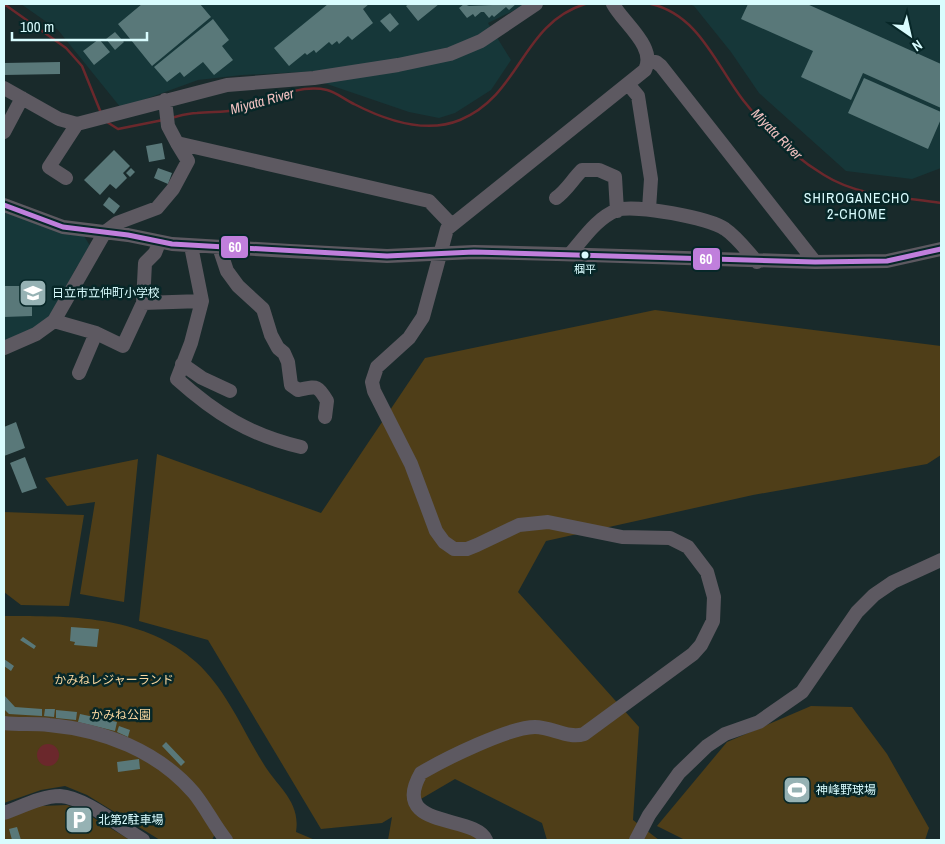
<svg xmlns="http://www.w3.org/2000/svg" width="945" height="844" viewBox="0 0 945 844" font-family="'Archivo Narrow','Noto Sans JP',sans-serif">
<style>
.built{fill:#163739}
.green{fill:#4f3e18}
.water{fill:#6b282c}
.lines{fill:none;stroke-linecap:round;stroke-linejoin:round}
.stream{stroke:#6b282c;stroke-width:2.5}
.building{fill:#597879}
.minor{stroke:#5d5961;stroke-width:14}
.bus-1-casing{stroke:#072728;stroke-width:9}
.bus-1{stroke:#c07fdc;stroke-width:5}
.bus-dot{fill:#d9fcfe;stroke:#072728;stroke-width:2}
.labels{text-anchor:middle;stroke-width:5;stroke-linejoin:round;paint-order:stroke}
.bus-label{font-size:11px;fill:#d9fcfe;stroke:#072728}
.poi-label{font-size:12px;fill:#d9fcfe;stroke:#072728;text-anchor:start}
.park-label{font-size:12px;fill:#fad8a0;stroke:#072728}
.water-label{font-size:14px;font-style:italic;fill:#f0c1c0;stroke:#072728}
.neighbourhood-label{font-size:14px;letter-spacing:1px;fill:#d9fcfe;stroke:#072728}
.line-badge{stroke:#072728;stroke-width:2}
.badge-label{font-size:14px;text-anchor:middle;font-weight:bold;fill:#fff}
</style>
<rect width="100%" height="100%" fill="#192a2b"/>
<path class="built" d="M 21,4 L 527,4 L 488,23 L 511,60 L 491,90 L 455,113 L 439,118 L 409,112 L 324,83 L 320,71 L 242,75 L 198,80 L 121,108 L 58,30 Z
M 689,4 L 941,4 L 941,168 L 912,179 L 846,171 L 759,93 L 731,52 L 694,6 Z
M 4,212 L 84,236 L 92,249 L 76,268 L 50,318 L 43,325 L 4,341 Z"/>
<path class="green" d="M 655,310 L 941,346 L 941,455 L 927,464 L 753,495 L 546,541 L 518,592 L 639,727 L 633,820 L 659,840 L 547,840 L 542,823 L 455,779 L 414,803 L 486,840 L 388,840 L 392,817 L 382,823 L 321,829 L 208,640 L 139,621 L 157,454 L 321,513 L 425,358 Z
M 138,459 L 124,602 L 80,594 L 95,502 L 67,506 L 45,478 Z
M 4,512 L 84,515 L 69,606 L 21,605 L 4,592 Z
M 4,616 C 69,616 144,615 196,662 C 226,689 242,729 263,763 C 277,787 301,801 296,832 L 315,840 L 231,840 L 214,836 L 212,840 L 160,840 L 87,795 L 65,786 L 41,790 L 4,803 Z
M 811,706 L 852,707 L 887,754 L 929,828 L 925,840 L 685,840 L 657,826 L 727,742 Z
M 67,805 L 79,809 L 130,840 L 4,840 L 4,818 L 40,806 Z"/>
<path class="water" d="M37 755a11 11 0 1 1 22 0a11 11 0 1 1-22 0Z"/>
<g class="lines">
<path class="stream" d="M 4,4 L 66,48 L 82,66 L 101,113
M 651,4 C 699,15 716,65 743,100 C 765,128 794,157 824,175 C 859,197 902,197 941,203
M 171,118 C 179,116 188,113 197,113 C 209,111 223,113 235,110 C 263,103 297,83 327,90 C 336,92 345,100 354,104 C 385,120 426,134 460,120 C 521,95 521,24 585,4
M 107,122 L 118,129 L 163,120"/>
</g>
<path class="building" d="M 142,4 L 200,4 L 211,17 L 152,66 L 118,24 Z
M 328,4 L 369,4 L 363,9 L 373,23 L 352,40 L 348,36 L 339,44 L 337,41 L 332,45 L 329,42 L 316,53 L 314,50 L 307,55 L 305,53 L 289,66 L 274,48 Z
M 409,4 L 439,4 L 418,21 L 406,6 Z
M 464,4 L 469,6 L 516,4 L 509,10 L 506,7 L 494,17 L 492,15 L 489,18 L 484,12 L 481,12 L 475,17 L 473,14 L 467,18 L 459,8 Z
M 748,4 L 807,4 L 941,64 L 941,108 L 863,73 L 851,100 L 801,77 L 813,51 L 741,19 Z
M 390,13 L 399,24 L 390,32 L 380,21 Z
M 213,19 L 229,40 L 222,46 L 233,60 L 214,75 L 203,62 L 184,77 L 180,72 L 167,82 L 154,67 Z
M 115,32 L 124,42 L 115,50 L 106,39 Z
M 99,39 L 110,52 L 94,65 L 83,51 Z
M 60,62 L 60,74 L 4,75 L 4,63 Z
M 864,78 L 941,112 L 941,119 L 928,149 L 848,113 Z
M 162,143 L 165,159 L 149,162 L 146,146 Z
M 114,150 L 130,166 L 123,173 L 127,178 L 116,189 L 110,184 L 100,195 L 84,180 Z
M 131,168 L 135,172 L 130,177 L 126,173 Z
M 158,168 L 172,173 L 168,184 L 154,178 Z
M 109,197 L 120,206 L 114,214 L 103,205 Z
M 4,286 L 37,286 L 37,303 L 32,306 L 32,316 L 4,317 Z
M 16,422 L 25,448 L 4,456 L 4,427 Z
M 25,457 L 37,488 L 22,493 L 10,463 Z
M 71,627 L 99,629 L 97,647 L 74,645 L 75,642 L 70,641 Z
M 23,637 L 36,646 L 34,649 L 20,640 Z
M 4,659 L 14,666 L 11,671 L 4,666 Z
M 4,695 L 15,707 L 42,709 L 42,716 L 9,714 L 4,709 Z
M 45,709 L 55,709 L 54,717 L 44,716 Z
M 56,710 L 77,712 L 76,720 L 56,718 Z
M 80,714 L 117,722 L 115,731 L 78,722 Z
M 119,726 L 130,730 L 128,737 L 117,732 Z
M 166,742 L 185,762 L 181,766 L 162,746 Z
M 139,759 L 140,769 L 118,772 L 117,762 Z
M 17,827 L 21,840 L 12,840 L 9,829 Z"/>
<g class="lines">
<path class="minor" d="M 649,62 L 656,62 L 661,66 L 815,262
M 628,84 L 638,96 L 651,179 L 649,209
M 4,88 L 59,119 L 77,124 L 227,85 L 314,78 L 398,65 L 450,54 L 481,41 L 536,4
M 165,100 L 168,126 L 177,143 L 429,201 L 451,224
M 4,132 L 22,98
M 66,178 L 49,167 L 77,124
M 556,198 C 567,190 572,180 582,170 L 599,170 L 615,177 L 617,211
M 4,205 L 63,227 L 128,235 L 172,244 L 290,251 L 387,256 L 474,252 L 557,254 L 815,262 L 887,261 L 941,249
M 191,246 L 202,301 L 191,343 L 177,379 C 216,414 250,435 301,447
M 219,247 L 227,271 L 238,286 L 263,309 L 271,335 L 278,348 L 284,353 L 288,362 L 291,385 L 298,390 C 315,387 317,383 327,401 L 325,417
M 570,254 C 584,238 597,218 617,210 C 635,204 710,218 725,229 C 737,237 747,251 757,262
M 143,303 L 202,301
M 54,321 L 96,333
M 4,348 L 36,334 L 54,321 L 105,232 L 117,223 L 157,208 L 173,189 L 188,161 L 177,143
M 182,364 L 202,378 L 230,391
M 79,373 L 96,333 L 123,346 L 143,303 L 145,263 L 155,253 L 159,243
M 4,723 C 19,725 34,723 49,725 C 104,730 158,751 194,793 C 206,808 214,825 226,840
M 4,813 C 21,807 42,796 60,796 C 84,797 122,828 143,840
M 486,840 C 476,814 388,830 421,773 C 445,759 509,727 535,727 C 552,727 568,739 584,734 L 693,654 L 701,645 L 713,621 L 714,597 L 707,572 L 688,547 L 670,538 L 622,537 L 548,522 L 519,525 L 477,545 L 467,549 L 454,549 L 444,542 L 436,531 L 411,464 L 374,391 L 372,382 L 377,367 L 409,338 L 423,317 L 447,229 L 645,70 C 657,47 623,23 613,4
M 636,840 L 649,815 L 679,773 L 707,746 L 725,734 L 759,722 L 802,692 L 857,612 L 874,595 L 893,582 L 941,560"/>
<defs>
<path id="bus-1" d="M 4,205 L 63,227 L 128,235 L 172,244 L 387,256 L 474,252 L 815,262 L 887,261 L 941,249"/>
</defs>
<use href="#bus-1" class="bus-1-casing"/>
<use href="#bus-1" class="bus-1"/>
</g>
<defs>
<symbol id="school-square" viewBox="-11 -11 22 22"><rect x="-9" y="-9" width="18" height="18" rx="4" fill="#96b2b4" stroke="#072728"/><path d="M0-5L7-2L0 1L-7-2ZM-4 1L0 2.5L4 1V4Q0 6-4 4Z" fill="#fff"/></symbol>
<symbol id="stadium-square" viewBox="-11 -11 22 22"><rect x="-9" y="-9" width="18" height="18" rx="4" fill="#96b2b4" stroke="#072728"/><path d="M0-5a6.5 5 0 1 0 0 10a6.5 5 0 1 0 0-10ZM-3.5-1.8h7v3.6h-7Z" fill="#fff"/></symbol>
<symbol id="parking-square" viewBox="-11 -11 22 22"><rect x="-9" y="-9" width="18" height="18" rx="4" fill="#96b2b4" stroke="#072728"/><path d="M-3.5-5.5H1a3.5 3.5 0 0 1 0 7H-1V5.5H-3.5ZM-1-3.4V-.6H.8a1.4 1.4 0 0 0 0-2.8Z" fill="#fff"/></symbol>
</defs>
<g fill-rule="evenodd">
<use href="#school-square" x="17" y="277" width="32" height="32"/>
<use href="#stadium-square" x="781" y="774" width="32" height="32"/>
<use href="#parking-square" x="63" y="804" width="32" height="32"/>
</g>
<circle class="bus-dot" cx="585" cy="255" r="4.5"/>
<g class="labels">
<g class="bus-label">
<text x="585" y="273">椢平</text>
</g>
<g class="poi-label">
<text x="52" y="297">日立市立仲町小学校</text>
<text x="816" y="794">神峰野球場</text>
<text x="98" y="824">北第2駐車場</text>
</g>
<g class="park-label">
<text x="114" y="684">かみねレジャーランド</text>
<text x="121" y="719">かみね公園</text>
</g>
<g class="water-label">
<text transform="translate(262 101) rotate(-15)" y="5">Miyata River</text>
<text transform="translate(777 134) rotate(45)" y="5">Miyata River</text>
</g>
<g class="neighbourhood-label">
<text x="857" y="203">SHIROGANECHO<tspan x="857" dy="16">2-CHOME</tspan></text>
</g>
</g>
<g class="line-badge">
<rect x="220" y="235" width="29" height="24" rx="5" fill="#c07fdc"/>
<rect x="692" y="247" width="29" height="24" rx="5" fill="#c07fdc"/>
</g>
<g class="badge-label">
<text x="235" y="252">60</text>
<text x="706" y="264">60</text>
</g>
<rect width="945" height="844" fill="none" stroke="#d9fcfe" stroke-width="10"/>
<g transform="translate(910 35) rotate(146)" stroke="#072728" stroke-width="4" paint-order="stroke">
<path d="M0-4L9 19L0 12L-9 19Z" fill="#d9fcfe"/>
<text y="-8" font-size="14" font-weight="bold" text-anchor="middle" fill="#d9fcfe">N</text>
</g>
<path d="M12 32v8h135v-8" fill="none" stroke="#d9fcfe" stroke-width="2.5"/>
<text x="20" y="32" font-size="15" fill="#d9fcfe" stroke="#072728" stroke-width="4" paint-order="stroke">100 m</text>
</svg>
